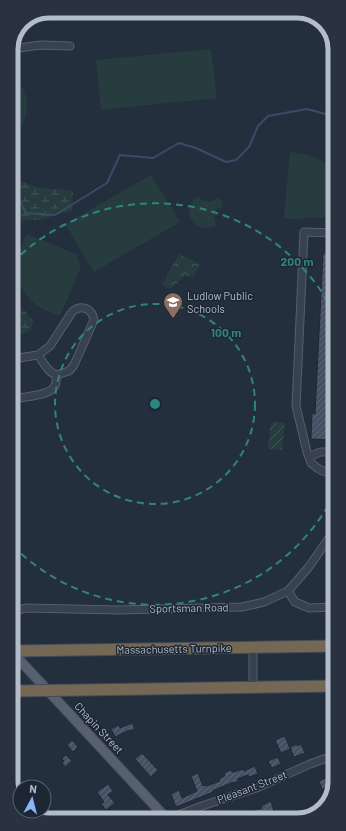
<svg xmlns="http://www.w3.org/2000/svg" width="346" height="831" viewBox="0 0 346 831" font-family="Barlow,sans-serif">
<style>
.wetland{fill:url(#wetland-marsh)}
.park{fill:url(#park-crowns)}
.garden{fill:url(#garden-furrows)}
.pitch{fill:#263c3f}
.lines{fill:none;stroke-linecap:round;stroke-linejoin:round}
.stream{stroke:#394c67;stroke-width:2}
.building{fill:url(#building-hatch);stroke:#1f2835}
.minor-casing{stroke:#565f6c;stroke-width:9}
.major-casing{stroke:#414a57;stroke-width:11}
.highway-casing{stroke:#434c59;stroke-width:13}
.minor{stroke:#38414e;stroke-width:7}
.major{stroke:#56606e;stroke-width:9}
.highway{stroke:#746855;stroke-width:11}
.highway-bridge-casing{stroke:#434c59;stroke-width:13;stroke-linecap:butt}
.highway-bridge{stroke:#746855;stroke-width:11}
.ring{fill:none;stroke:#308480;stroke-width:2;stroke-dasharray:7 5}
.labels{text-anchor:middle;stroke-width:3;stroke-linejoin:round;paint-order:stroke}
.poi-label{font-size:11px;fill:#b4bcc9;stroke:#1d2633;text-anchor:start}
.street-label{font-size:11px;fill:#b4bcc9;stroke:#1d2633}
.rim{fill:none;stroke:#b4bcc9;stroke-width:5}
.centre{fill:#308480;stroke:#1d2633;stroke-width:2}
.ring-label{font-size:12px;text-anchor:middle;font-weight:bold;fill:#308480;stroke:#1d2633;stroke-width:3;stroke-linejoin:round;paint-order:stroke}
</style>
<defs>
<pattern id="wetland-marsh" width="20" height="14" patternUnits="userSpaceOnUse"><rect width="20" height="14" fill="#263c3f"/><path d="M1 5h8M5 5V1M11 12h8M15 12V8" fill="none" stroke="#435659"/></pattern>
<pattern id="park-crowns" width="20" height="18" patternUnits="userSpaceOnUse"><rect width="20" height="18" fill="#263c3f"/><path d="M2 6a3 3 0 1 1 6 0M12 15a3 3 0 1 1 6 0" fill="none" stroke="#435659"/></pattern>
<pattern id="garden-furrows" width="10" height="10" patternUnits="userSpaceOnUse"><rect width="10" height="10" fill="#263c3f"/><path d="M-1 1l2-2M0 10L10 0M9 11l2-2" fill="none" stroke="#435659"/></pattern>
<pattern id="building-hatch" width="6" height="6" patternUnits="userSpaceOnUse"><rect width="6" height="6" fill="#455162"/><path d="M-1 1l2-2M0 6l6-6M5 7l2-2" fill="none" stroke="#5d6877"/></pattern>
</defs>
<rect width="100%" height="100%" fill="#242f3e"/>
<path class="wetland" d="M 11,175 C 33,190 48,189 73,190 L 72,210 L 40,220 L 24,220 L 12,226 Z
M 12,294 L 15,301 L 33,320 L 31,330 L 12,339 Z"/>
<path class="park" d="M 179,254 L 200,264 L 194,277 L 185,276 L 170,289 L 162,285 Z"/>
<path class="garden" d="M 271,422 L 285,423 L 282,450 L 268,449 Z"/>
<path class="pitch" d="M 211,49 L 217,98 L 101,110 L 96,60 Z
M 11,77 C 14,79 19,82 21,85 C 34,106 23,127 11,144 Z
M 290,152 C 306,154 322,157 333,169 L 334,217 L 292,219 L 285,219 L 284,216 Z
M 151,175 L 180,222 L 94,272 L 65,224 Z
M 198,196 L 202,200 L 212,202 L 215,199 L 219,198 L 223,204 L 222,208 L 217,209 L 214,219 L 217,225 C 195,237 178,211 198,196 Z
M 27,234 L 76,254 L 81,267 L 60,316 C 19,304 5,270 27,234 Z"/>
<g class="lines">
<path class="stream" d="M 11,191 L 16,194 L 26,213 L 55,215 L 107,183 L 120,155 L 153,158 L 179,143 L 196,148 L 226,162 L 236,160 L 249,147 L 258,126 L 268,116 L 307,109 L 333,116"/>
</g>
<path class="building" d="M 323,253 L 334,254 L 334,354 L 332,357 L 334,359 L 334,389 L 330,389 L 329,400 L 334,400 L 334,440 L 311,439 L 312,413 L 315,414 Z
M 132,723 L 135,729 L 129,731 L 129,730 L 115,737 L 111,729 L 119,725 L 120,728 Z
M 285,736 L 290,749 L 281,753 L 275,740 Z
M 72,740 L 78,747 L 73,752 L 67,745 Z
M 297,744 L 297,746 L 301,744 L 305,753 L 294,757 L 290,747 Z
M 142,753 L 158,770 L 151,777 L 135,759 Z
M 66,755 L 72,761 L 65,767 L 62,763 L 64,761 L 62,759 Z
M 278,757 L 281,764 L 272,768 L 268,761 Z
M 255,766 L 258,774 L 249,777 L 248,775 L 237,779 L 239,781 L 234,783 L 233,782 L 212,791 L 213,792 L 176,807 L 171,794 L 179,790 L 182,798 L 197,791 L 191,776 L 198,773 L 203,786 L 206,785 L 207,786 L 220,781 L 219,779 L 225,776 L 224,773 L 231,770 L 232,772 L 234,772 L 243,769 L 244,771 Z
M 329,777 L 330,781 L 335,778 L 334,786 L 325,790 L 324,788 L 322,789 L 319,781 Z
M 108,784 L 113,791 L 108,795 L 115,803 L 106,810 L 101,804 L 104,802 L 97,792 Z
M 271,801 L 274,811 L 251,818 L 229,819 L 244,812 L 244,814 L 262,808 L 261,806 Z"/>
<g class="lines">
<defs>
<path id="minor" d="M 11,49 L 41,45 L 70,46
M 334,233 L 304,232 L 296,406 L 307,452 L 311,463 L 317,468 L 323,471 L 334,474
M 12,359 L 38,355
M 12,399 C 22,397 49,396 54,387 C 57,384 56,379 56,375 C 48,372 43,362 38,355 L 50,346 L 72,312 C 81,304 92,308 94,320 L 74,365 L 69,371 L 56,375
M 309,457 L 320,452 L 334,452
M 288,591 L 295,602 L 309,608 L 335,607
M 12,612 L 26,608 L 119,610 L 242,607 L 264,602 L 288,591 L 308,568 L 334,531
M 253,647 L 253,687
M 168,819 L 202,806 L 259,787 L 310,764 L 335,755"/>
<path id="major" d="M 13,653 L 167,819"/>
<path id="highway" d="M 13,651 L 335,646
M 83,690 L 335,686"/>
</defs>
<use href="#minor" class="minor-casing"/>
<use href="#major" class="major-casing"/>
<use href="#highway" class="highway-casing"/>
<use href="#minor" class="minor"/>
<use href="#major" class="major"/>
<use href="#highway" class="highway"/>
<defs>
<path id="highway-bridge" d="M 13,691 L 83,690"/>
</defs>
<use href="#highway-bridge" class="highway-bridge-casing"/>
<use href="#highway-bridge" class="highway-bridge"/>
</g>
<g class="ring">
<circle cx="155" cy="404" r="100"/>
<path d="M334 495A201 201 0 0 1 13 546M12 263A201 201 0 0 1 333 311"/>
</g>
<defs>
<symbol id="school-pin" viewBox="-11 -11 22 30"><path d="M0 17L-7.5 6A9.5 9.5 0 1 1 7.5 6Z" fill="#8d6e63" stroke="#1d2633"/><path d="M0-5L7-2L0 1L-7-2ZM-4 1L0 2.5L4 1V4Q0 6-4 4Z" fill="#fff"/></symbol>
</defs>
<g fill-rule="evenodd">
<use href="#school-pin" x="162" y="291" width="22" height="30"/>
</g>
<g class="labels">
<g class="poi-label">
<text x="187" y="300">Ludlow Public<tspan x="187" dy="13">Schools</tspan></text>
</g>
<g class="street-label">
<text transform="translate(189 608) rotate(-1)" y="4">Sportsman Road</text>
<text transform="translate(174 649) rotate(-1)" y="4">Massachusetts Turnpike</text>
<text transform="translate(99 728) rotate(47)" y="4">Chapin Street</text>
<text transform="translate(252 787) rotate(-21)" y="4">Pleasant Street</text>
</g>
</g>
<path d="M0 0H346V831H0ZM49 18H297A31 31 0 0 1 328 49V782A31 31 0 0 1 297 813H49A31 31 0 0 1 18 782V49A31 31 0 0 1 49 18Z" fill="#29323f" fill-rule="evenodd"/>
<path class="rim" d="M49 18H297A31 31 0 0 1 328 49V782A31 31 0 0 1 297 813H49A31 31 0 0 1 18 782V49A31 31 0 0 1 49 18Z"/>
<circle cx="155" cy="404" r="6" class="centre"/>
<g class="ring-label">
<text x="297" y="266">200 m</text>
<text x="226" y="337">100 m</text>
</g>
<g transform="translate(32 799) rotate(7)"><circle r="19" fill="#1d2633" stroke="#59626f"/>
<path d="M0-3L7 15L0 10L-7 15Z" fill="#8ab4f8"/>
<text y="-6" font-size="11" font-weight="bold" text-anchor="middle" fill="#b4bcc9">N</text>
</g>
</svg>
